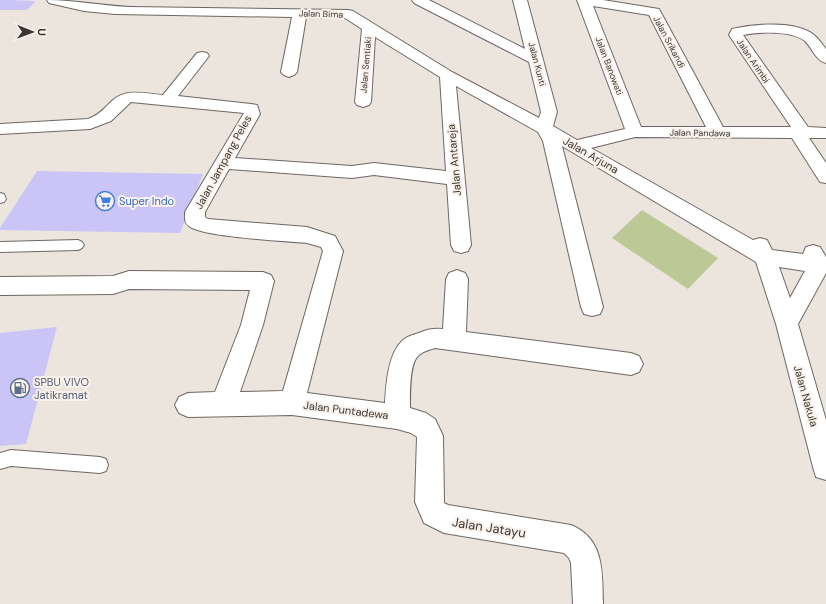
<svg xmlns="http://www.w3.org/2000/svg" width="826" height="604" viewBox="0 0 826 604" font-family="'DM Sans',sans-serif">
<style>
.green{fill:#bcc895}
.building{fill:#cbc4f6}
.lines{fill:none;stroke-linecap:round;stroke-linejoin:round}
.lane-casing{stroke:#6e6761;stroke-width:2}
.street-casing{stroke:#6e6761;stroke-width:2}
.lane{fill:#fff;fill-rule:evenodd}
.street{fill:#fff;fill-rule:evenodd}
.labels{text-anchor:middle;stroke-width:4;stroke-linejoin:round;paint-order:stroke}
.far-street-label{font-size:9px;fill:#393633;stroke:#faf2ea}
.street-label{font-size:11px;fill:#393633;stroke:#faf2ea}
.shop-label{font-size:11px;fill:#366cbe;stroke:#faf2ea;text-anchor:start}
.service-label{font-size:11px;fill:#4e5e75;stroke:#faf2ea;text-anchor:start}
.near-street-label{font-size:13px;fill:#393633;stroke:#faf2ea}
</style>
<rect width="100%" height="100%" fill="#ece5dd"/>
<path class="green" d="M 642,210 L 718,258 L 688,289 L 612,238 Z"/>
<path class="building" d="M 0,0 L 8,0 L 36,1 L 27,10 L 0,10 Z
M 37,171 L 203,174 L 180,233 L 0,230 L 0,228 Z
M 57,327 L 26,444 L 0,446 L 0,333 Z"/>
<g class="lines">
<defs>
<path id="lane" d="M 0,193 L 4,194 L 6,199 L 4,202 L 0,203 Z
M 78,240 L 82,242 L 84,245 L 82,248 L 78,250 L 0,252 L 0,242 Z
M 11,450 L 100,457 L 106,459 L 108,465 L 106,471 L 100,473 L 11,466 L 0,469 L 0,453 Z"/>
<path id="street" d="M 47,0 C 75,0 103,6 131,7 L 348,10 L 353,11 L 452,72 L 539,118 L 541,112 L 529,62 L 414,3 L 412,0 L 429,0 L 525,49 L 513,0 L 527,0 L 557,112 L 553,126 L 577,140 L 625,129 L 577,0 L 603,0 L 659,9 L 723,127 L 791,127 L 729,35 L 732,29 C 753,24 796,20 814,35 C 819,39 822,44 826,49 L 826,63 C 816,61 812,48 805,41 C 792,30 758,32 743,35 L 808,127 L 826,128 L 826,138 L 809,138 L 826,163 L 826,183 L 820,182 L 792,138 L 635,137 L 591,148 L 753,240 L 760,238 L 767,240 L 772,250 L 803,254 L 806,247 L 813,245 L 820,247 L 826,257 L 826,273 L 798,324 L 826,420 L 826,480 L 816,477 L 813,467 L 776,324 L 756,262 L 562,146 L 603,307 L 600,314 L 592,316 L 584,314 L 581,307 L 543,141 L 538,132 L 456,86 L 471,245 L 468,251 L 461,253 L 454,251 L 451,245 L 447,184 L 374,175 L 352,178 L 229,169 L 205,212 L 205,217 L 208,219 L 307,227 L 335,236 L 343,251 L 307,393 L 385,403 C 386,385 388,354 402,341 C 407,336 413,335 419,333 C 427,329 434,328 443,329 L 446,279 L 449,273 L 457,270 L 465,273 L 468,279 L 466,332 L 631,353 L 639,356 L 643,364 L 639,372 L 631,375 L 435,348 C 429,350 423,351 418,356 C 409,364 410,396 410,408 L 426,413 L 435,419 L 443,436 L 444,503 L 448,505 L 571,525 C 605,539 602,573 603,604 L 573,604 L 571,563 L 569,558 L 564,553 L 444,533 L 424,523 L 415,502 L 417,437 L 411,433 L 397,429 L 292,415 L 188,417 L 179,413 L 175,405 L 179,397 L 188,393 L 215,392 L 241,325 L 250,290 L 129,289 L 113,294 L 0,295 L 0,277 L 113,276 L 129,271 L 263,272 L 271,275 L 274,281 L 263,325 L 240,392 L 283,391 L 323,251 L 321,247 L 307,243 C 286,241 201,237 189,226 C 184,223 185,217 185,212 L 244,113 L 131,102 L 111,121 L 90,129 L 0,134 L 0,124 L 88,119 C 100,115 105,107 113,100 C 127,88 147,94 163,95 L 197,53 L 202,52 L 207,53 L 209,56 L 178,96 L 251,104 L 257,105 L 260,114 L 235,158 L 352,166 L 374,163 L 446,171 L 440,77 L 375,37 L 371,102 L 369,105 L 363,107 L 357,105 L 355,102 L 362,29 L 345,18 L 306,17 L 297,72 L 294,75 L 289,77 L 284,75 L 281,72 L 292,17 L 115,14 L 84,11 L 49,3 ZM 593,6 L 649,15 L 706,127 L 641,127 ZM 779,267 L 805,271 L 790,298 Z"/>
</defs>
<use href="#lane" class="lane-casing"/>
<use href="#street" class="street-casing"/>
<use href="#lane" class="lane"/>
<use href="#street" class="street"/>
</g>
<defs>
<symbol id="supermarket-ring" viewBox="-11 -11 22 22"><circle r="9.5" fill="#faf2ea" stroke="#3f7fe0" stroke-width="1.5"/><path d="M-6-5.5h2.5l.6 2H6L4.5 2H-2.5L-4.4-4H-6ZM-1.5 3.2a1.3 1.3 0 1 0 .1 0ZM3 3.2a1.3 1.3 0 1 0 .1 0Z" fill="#3f7fe0"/></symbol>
<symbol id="fuel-ring" viewBox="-11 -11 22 22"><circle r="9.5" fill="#faf2ea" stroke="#5c6f8a" stroke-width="1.5"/><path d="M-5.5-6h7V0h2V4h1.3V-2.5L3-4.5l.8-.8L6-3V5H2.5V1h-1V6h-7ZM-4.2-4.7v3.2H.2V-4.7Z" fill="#5c6f8a"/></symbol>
</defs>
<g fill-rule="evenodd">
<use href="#supermarket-ring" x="94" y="190" width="22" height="22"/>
<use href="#fuel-ring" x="9" y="377" width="22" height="22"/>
</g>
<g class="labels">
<g class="far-street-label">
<text transform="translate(321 14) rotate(2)" y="3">Jalan Bima</text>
<text transform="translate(669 42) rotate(62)" y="3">Jalan Srikandi</text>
<text transform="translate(753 61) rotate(56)" y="3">Jalan Arimbi</text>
<text transform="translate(537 64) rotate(75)" y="3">Jalan Kunti</text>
<text transform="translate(366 65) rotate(-85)" y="3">Jalan Sentiaki</text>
<text transform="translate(609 66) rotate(69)" y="3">Jalan Banowati</text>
<text transform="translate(700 133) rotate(1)" y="3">Jalan Pandawa</text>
</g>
<g class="street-label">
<text transform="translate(591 155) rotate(30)" y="4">Jalan Arjuna</text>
<text transform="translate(454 160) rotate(-95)" y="4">Jalan Antareja</text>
<text transform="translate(223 162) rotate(-61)" y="4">Jalan Jampang Peles</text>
<text transform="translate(806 396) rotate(74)" y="4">Jalan Nakula</text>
<text transform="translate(346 410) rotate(7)" y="4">Jalan Puntadewa</text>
</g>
<g class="shop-label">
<text x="119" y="205">Super Indo</text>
</g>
<g class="service-label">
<text x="34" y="386">SPBU VIVO<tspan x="34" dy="13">Jatikramat</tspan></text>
</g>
<g class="near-street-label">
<text transform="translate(489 527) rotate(9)" y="5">Jalan Jatayu</text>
</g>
</g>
<g transform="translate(32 32) rotate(91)" stroke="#faf2ea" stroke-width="3" paint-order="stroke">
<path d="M0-3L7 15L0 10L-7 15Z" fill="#393633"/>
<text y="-6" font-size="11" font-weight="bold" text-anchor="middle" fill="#393633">U</text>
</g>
</svg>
